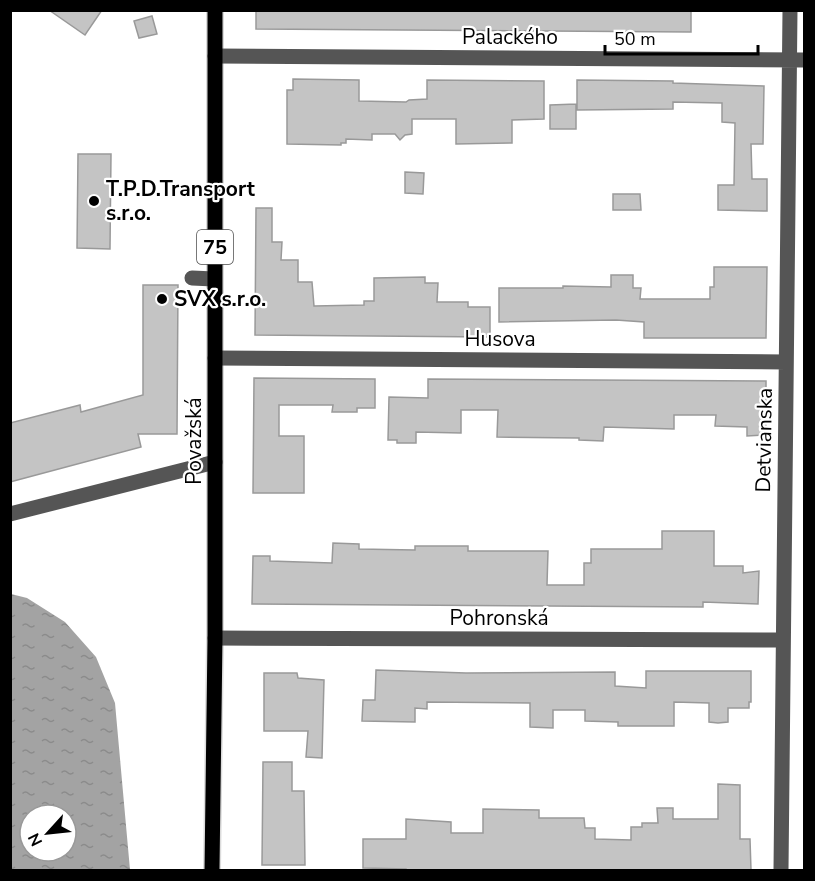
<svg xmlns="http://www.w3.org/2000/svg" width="815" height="881" viewBox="0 0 815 881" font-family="'Nunito Sans',sans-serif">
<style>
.water{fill:url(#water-ripples);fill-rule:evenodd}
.building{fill:#c4c4c4;stroke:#999;stroke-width:1.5}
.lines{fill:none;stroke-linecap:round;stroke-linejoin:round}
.major-casing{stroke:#dbdbdb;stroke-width:18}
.minor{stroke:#555;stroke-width:15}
.major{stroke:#000;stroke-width:15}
.poi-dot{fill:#000;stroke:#fff;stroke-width:2}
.labels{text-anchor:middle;stroke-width:4.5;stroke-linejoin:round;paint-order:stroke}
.shield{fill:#fff;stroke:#4c4c4c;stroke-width:1.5}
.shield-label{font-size:20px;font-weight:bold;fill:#000}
.street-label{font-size:21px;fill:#000;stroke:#fff}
.poi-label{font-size:21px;font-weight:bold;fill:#000;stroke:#fff;text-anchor:start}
</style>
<defs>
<pattern id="water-ripples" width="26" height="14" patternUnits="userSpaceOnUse" patternTransform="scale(1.5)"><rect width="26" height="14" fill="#a3a3a3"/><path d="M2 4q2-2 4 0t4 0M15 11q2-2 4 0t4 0" fill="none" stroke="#8b8b8b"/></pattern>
</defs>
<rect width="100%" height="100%" fill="#fff"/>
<path class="water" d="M 11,594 L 27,598 L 65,622 L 96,657 L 115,703 L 130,870 L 11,870 ZM 30,815 L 66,815 L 66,851 L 30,851 Z"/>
<path class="building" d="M 49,10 L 102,10 L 85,35 Z
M 256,10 L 691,10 L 691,32 L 256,29 Z
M 152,16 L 157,34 L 139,38 L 134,21 Z
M 293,79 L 359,80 L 359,101 L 406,102 L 409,100 L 427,99 L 427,80 L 544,81 L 544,119 L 512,120 L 512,143 L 456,144 L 456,119 L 412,119 L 412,134 L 405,135 L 400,140 L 395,134 L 372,134 L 372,140 L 346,139 L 346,143 L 341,143 L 341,145 L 287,144 L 287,90 L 293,90 Z
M 577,80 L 673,81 L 673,83 L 764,86 L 763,144 L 751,144 L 752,179 L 767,179 L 767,211 L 718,210 L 718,185 L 734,185 L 735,123 L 722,122 L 722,103 L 673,102 L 673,109 L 577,110 Z
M 576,104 L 576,129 L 550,129 L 550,105 Z
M 78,154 L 111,154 L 110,249 L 77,248 Z
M 405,172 L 424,173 L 423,194 L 405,193 Z
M 613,194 L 640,194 L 641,210 L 613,210 Z
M 256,208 L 272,208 L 272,242 L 282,242 L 281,260 L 298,260 L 298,282 L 312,282 L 314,306 L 364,305 L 364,301 L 374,301 L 374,278 L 425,277 L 425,283 L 438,283 L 437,302 L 468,302 L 468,307 L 490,307 L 490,337 L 255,335 Z
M 714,267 L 767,267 L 766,338 L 644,338 L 644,322 L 616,320 L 499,322 L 499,288 L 563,288 L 563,286 L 611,287 L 611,275 L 633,275 L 633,288 L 641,288 L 640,299 L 710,299 L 710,287 L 714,287 Z
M 143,285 L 178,285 L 177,434 L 138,434 L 141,447 L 10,482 L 10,423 L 80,405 L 81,412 L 143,395 Z
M 254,378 L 375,379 L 375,408 L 357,408 L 357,412 L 332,412 L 333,405 L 279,405 L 279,436 L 304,436 L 304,493 L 253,493 Z
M 428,379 L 766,381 L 766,435 L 747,436 L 747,427 L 715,426 L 716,415 L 674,415 L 674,429 L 604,427 L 603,441 L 579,440 L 579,438 L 497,437 L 498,410 L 461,410 L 461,433 L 416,432 L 416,443 L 397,443 L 397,440 L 388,440 L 389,397 L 428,398 Z
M 662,531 L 714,531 L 714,566 L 743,566 L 743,573 L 759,571 L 758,604 L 703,602 L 703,607 L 252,604 L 253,556 L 270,556 L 270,561 L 332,563 L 333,543 L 359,544 L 359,549 L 415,550 L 415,546 L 468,546 L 468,551 L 548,551 L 547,585 L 584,585 L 584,563 L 591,563 L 591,549 L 662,549 Z
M 376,670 L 466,673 L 615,672 L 615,686 L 646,688 L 646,671 L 751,671 L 751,702 L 749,702 L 749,708 L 728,708 L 728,722 L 718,723 L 709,722 L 709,703 L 674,702 L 674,726 L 618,726 L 618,722 L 585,721 L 585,710 L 553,710 L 553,728 L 530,727 L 530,703 L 427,702 L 427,709 L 415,708 L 415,722 L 362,721 L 363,700 L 375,700 Z
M 264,673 L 297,673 L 298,678 L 324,680 L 322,758 L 306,757 L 308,731 L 264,731 Z
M 263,762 L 292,762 L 292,791 L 304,791 L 305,865 L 262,865 Z
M 718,784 L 740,785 L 740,839 L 750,839 L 751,870 L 406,870 L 406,869 L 363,868 L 363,839 L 406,839 L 406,819 L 451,822 L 451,833 L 483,833 L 483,809 L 539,810 L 539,818 L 584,818 L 585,828 L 595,828 L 595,839 L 631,840 L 631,827 L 642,827 L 642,823 L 658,823 L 657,808 L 673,808 L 673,819 L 718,819 Z"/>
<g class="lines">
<defs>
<path id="major" d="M 212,870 L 215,638 L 215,10"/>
</defs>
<use href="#major" class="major-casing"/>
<path class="minor" d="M 215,56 L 804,60
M 192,278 L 214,279
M 215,358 L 786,362
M 10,514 L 215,462
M 215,638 L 783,640
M 781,870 L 790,10"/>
<use href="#major" class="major"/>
</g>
<g class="poi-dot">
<circle cx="94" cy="201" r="6"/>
<circle cx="162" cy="299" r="6"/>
</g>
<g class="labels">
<rect class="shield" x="197" y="230" width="36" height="34" rx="4.5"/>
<g class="shield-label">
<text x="215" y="254">75</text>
</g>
<g class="street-label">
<text x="510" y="44">Palackého</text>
<text x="500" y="346">Husova</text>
<text transform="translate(764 440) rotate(-89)" y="7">Detvianska</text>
<text transform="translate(194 441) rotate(-90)" y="7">Považská</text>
<text x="499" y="625">Pohronská</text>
</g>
<g class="poi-label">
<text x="106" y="196">T.P.D.Transport<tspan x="106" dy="24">s.r.o.</tspan></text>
<text x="174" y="306">SVX s.r.o.</text>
</g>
</g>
<rect width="815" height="881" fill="none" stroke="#000000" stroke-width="24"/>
<g transform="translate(48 833) rotate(243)"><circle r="28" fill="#ffffff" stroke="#999999" stroke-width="1.5"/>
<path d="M0-4.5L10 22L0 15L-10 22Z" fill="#000000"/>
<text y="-9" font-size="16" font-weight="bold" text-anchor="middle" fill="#000000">N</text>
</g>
<path d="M605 45v9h153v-9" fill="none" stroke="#000000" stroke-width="3"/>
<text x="614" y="45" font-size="18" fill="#000000" stroke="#ffffff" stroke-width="4.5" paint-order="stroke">50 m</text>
</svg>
